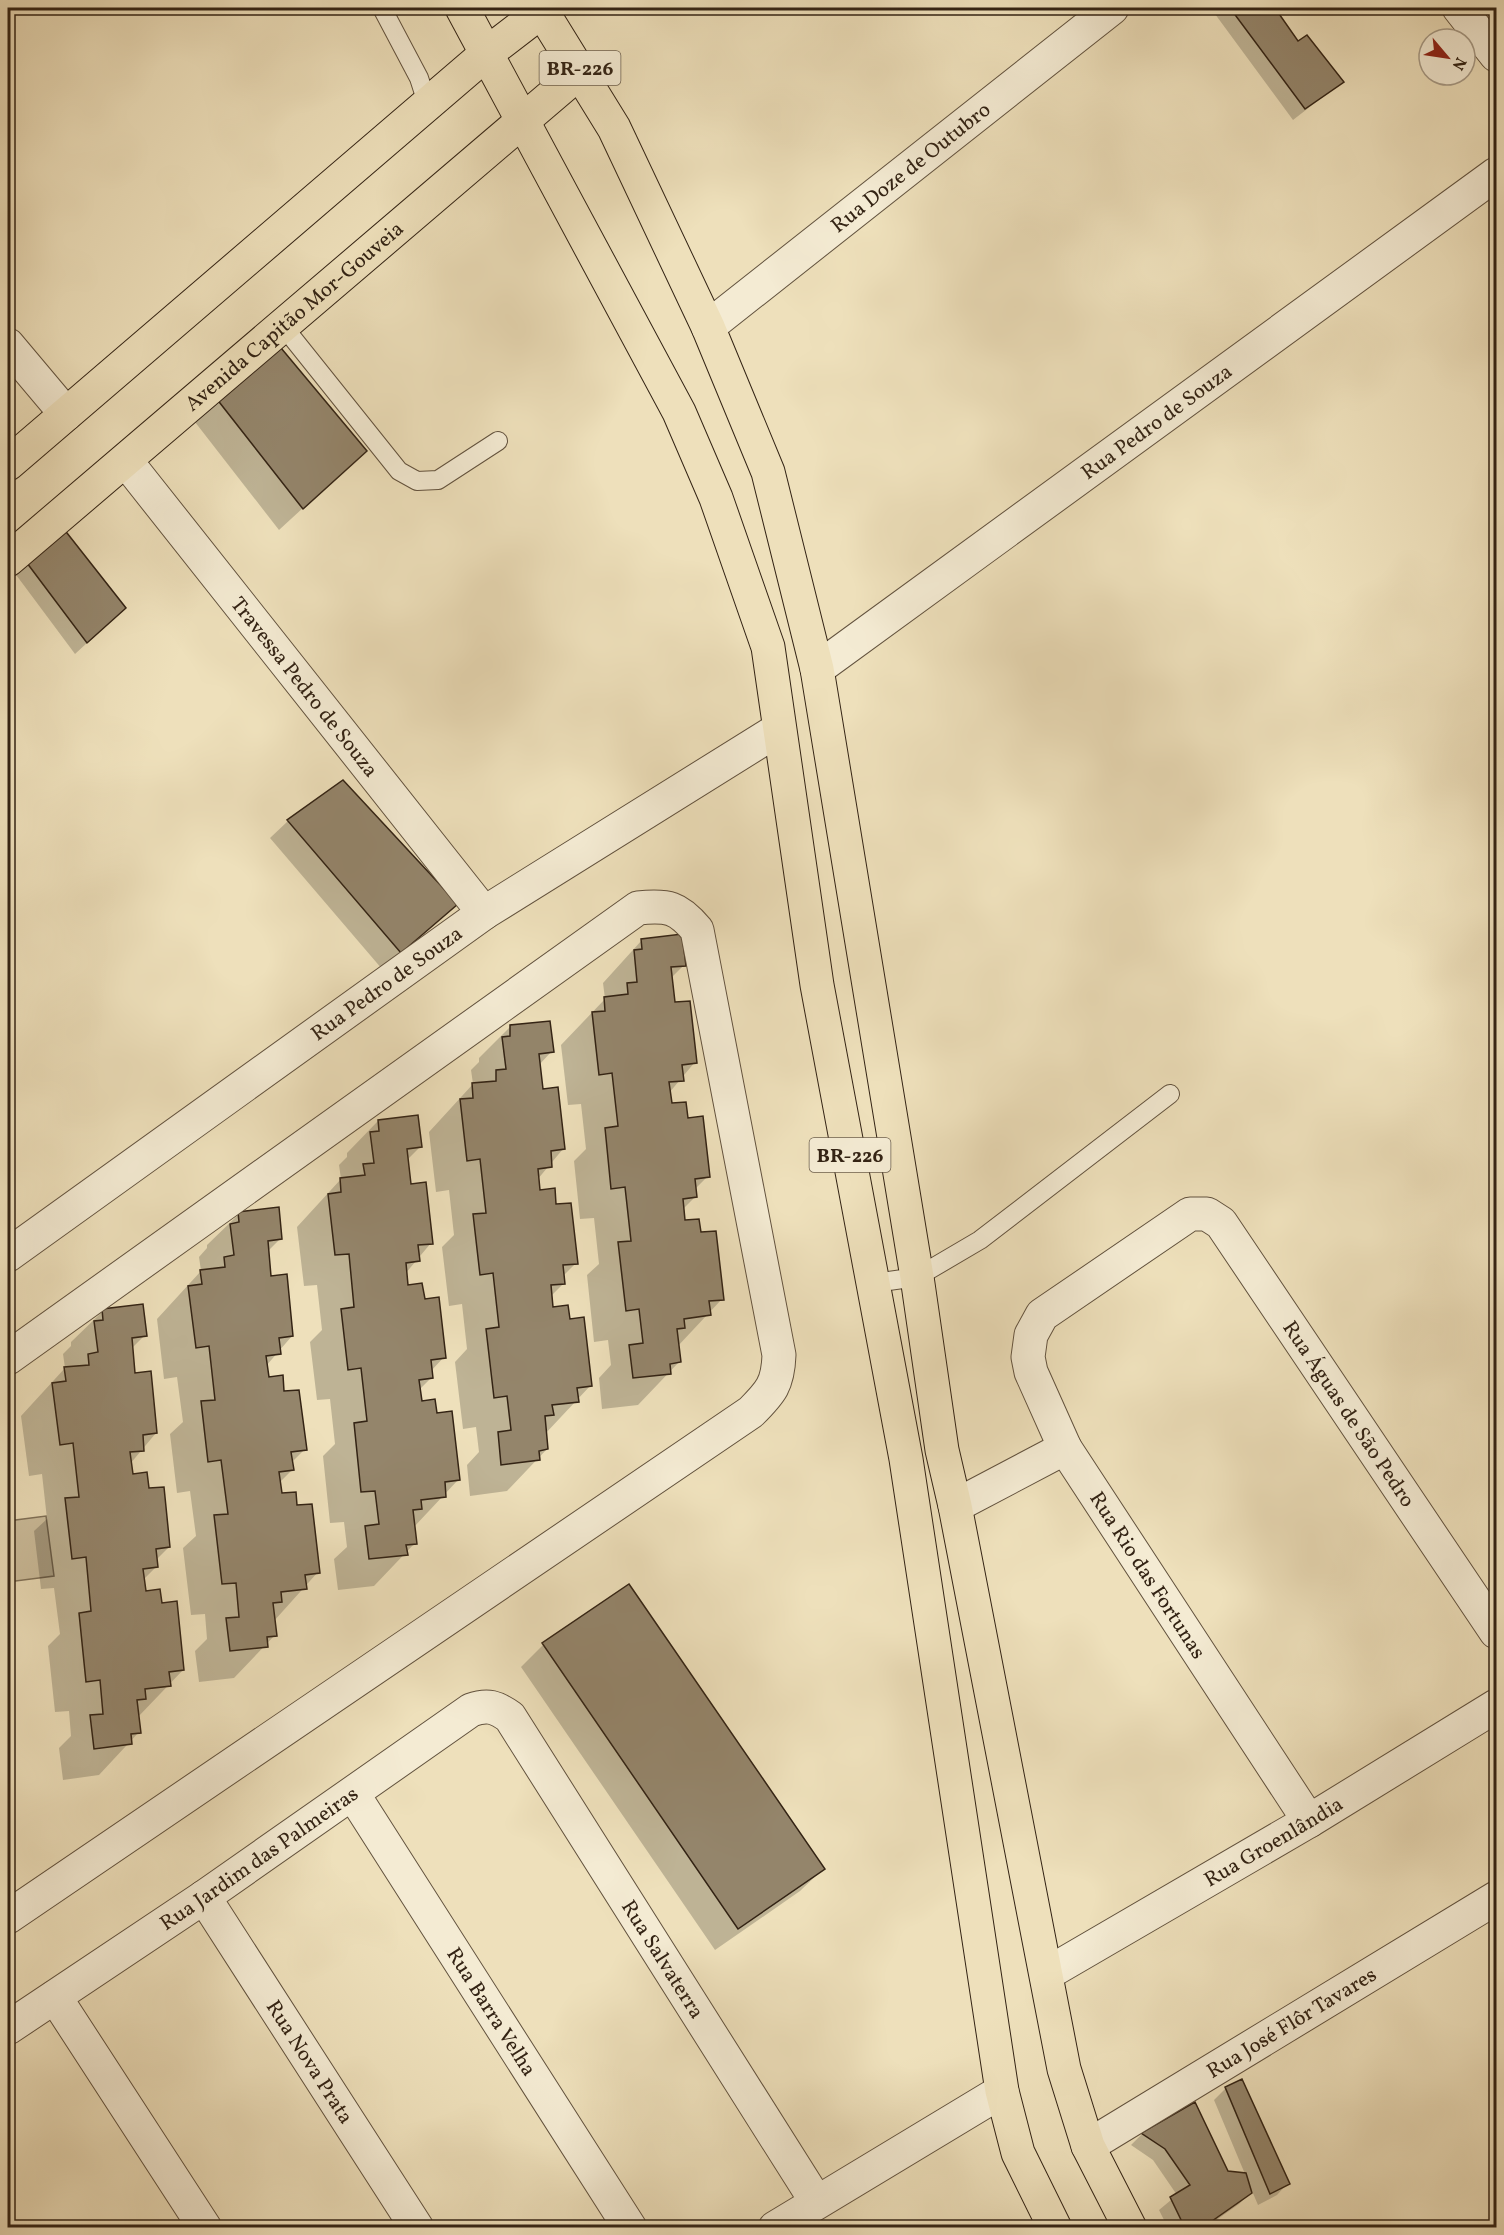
<svg xmlns="http://www.w3.org/2000/svg" width="1504" height="2235" viewBox="0 0 1504 2235" font-family="Vollkorn,serif">
<style>
.pitch{fill:#cec09f;stroke:#80725a;stroke-width:1.5}
.shadow{fill:#0003}
.building{fill:#94856b;stroke:#332314;stroke-width:1.5}
.lines{fill:none;stroke-linecap:round;stroke-linejoin:round}
.lane-casing{stroke:#62523e;stroke-width:20}
.street-casing{stroke:#62523e;stroke-width:35}
.primary-casing{stroke:#332314;stroke-width:35}
.lane{stroke:#f4ebd3;stroke-width:18}
.street{stroke:#f4ebd3;stroke-width:33}
.primary{stroke:#eee0bb;stroke-width:33}
.labels{text-anchor:middle;stroke-width:4.5;stroke-linejoin:round;paint-order:stroke}
.shield{fill:#f4ebd3;stroke:#6d5f4d;stroke-width:1.5}
.shield-label{font-size:20px;font-weight:bold;fill:#332314}
.street-label{font-size:21px;fill:#332314;stroke:#f4ebd3}
</style>
<rect width="100%" height="100%" fill="#eee0bb"/>
<filter id="stains"><feTurbulence type="fractalNoise" baseFrequency=".00333" numOctaves="4"/><feColorMatrix values="0 0 0 0 .2 0 0 0 0 .09 0 0 0 0 .02 0 0 0 .5 -.17"/></filter>
<radialGradient id="worn" r=".72"><stop offset=".6" stop-color="#630" stop-opacity="0"/><stop offset="1" stop-color="#630" stop-opacity=".3"/></radialGradient>
<path class="pitch" d="M 46,1516 L 54,1576 L 8,1582 L 8,1521 Z"/>
<path class="shadow" d="M 1221,8 L 1273,8 L 1297,43 L 1342,82 L 1293,120 L 1215,14 Z
M 210,390 L 365,451 L 279,530 L 188,413 Z
M 19,552 L 112,620 L 75,654 L 8,564 Z
M 343,782 L 438,921 L 382,969 L 270,838 L 288,821 Z
M 642,940 L 684,965 L 671,978 L 674,1004 L 695,1062 L 669,1093 L 671,1105 L 686,1120 L 708,1176 L 694,1190 L 695,1197 L 682,1210 L 684,1221 L 700,1234 L 722,1299 L 677,1347 L 679,1362 L 638,1405 L 602,1409 L 599,1378 L 611,1365 L 608,1340 L 594,1342 L 587,1275 L 599,1264 L 594,1218 L 580,1219 L 574,1161 L 586,1149 L 581,1104 L 568,1105 L 561,1045 L 605,999 L 603,983 Z
M 510,1027 L 552,1051 L 539,1065 L 542,1091 L 563,1149 L 537,1180 L 539,1192 L 555,1206 L 576,1263 L 563,1276 L 564,1283 L 551,1296 L 552,1308 L 568,1321 L 591,1385 L 545,1434 L 547,1449 L 507,1491 L 470,1496 L 467,1465 L 479,1452 L 476,1427 L 463,1429 L 455,1362 L 467,1349 L 462,1304 L 449,1306 L 442,1247 L 454,1235 L 449,1190 L 436,1192 L 429,1132 L 473,1084 L 471,1070 L 479,1062 L 479,1058 Z
M 378,1121 L 421,1146 L 407,1160 L 410,1186 L 431,1243 L 405,1274 L 407,1287 L 423,1301 L 444,1357 L 431,1371 L 432,1377 L 419,1390 L 420,1403 L 436,1415 L 458,1480 L 413,1528 L 415,1543 L 374,1586 L 338,1590 L 334,1559 L 347,1547 L 344,1522 L 330,1523 L 323,1456 L 335,1444 L 330,1399 L 317,1400 L 310,1342 L 322,1330 L 317,1285 L 304,1286 L 297,1227 L 341,1179 L 339,1165 L 347,1157 L 347,1153 Z
M 239,1214 L 281,1238 L 267,1252 L 270,1278 L 292,1336 L 266,1366 L 267,1378 L 283,1393 L 305,1449 L 291,1463 L 292,1470 L 279,1483 L 281,1495 L 296,1507 L 318,1572 L 274,1621 L 275,1635 L 234,1678 L 199,1682 L 195,1651 L 207,1639 L 205,1614 L 191,1615 L 183,1548 L 196,1536 L 190,1491 L 177,1493 L 170,1434 L 183,1422 L 177,1377 L 164,1379 L 157,1319 L 201,1271 L 199,1257 L 207,1248 L 207,1245 Z
M 103,1311 L 145,1335 L 131,1349 L 134,1375 L 156,1433 L 130,1464 L 131,1476 L 148,1490 L 169,1547 L 156,1560 L 156,1567 L 143,1580 L 145,1592 L 160,1605 L 183,1670 L 137,1718 L 139,1732 L 99,1775 L 63,1780 L 59,1748 L 71,1736 L 69,1711 L 55,1712 L 48,1646 L 60,1634 L 54,1588 L 41,1589 L 34,1531 L 47,1519 L 42,1474 L 29,1476 L 21,1416 L 65,1368 L 63,1354 L 71,1346 L 71,1342 Z
M 543,1645 L 823,1869 L 800,1891 L 715,1950 L 521,1667 Z
M 1226,2088 L 1288,2183 L 1277,2195 L 1258,2205 L 1252,2191 L 1239,2204 L 1205,2228 L 1168,2228 L 1159,2210 L 1177,2195 L 1153,2160 L 1131,2145 L 1142,2134 L 1227,2173 L 1245,2174 L 1214,2100 Z"/>
<path class="building" d="M 1230,8 L 1275,8 L 1298,41 L 1307,35 L 1344,82 L 1305,109 Z
M 271,336 L 367,451 L 303,509 L 209,389 Z
M 56,519 L 126,608 L 87,643 L 18,551 Z
M 343,780 L 458,904 L 401,953 L 287,820 Z
M 682,934 L 686,966 L 671,967 L 675,1002 L 690,1001 L 697,1063 L 682,1065 L 684,1081 L 669,1082 L 672,1103 L 686,1102 L 688,1118 L 703,1116 L 710,1177 L 695,1179 L 697,1197 L 683,1199 L 685,1220 L 699,1219 L 701,1232 L 716,1231 L 724,1300 L 709,1301 L 711,1315 L 684,1319 L 685,1328 L 677,1329 L 681,1362 L 670,1364 L 671,1374 L 633,1378 L 629,1345 L 643,1343 L 639,1309 L 626,1311 L 618,1242 L 631,1241 L 625,1187 L 611,1189 L 605,1128 L 618,1126 L 612,1073 L 599,1075 L 592,1012 L 605,1011 L 604,997 L 628,994 L 627,983 L 637,982 L 634,950 L 642,949 L 641,939 Z
M 550,1021 L 554,1052 L 539,1054 L 543,1089 L 558,1087 L 565,1149 L 551,1151 L 552,1167 L 538,1169 L 540,1190 L 555,1188 L 556,1204 L 571,1203 L 578,1264 L 563,1265 L 565,1284 L 551,1285 L 553,1307 L 568,1305 L 570,1319 L 584,1317 L 592,1386 L 577,1388 L 579,1402 L 552,1405 L 554,1415 L 545,1416 L 548,1449 L 539,1451 L 540,1460 L 501,1465 L 498,1432 L 511,1430 L 507,1396 L 494,1398 L 486,1329 L 499,1327 L 493,1273 L 480,1275 L 473,1214 L 486,1213 L 480,1159 L 467,1161 L 460,1099 L 473,1098 L 472,1083 L 496,1081 L 496,1070 L 506,1069 L 502,1037 L 510,1036 L 510,1025 Z
M 418,1115 L 422,1147 L 407,1149 L 411,1184 L 426,1182 L 433,1244 L 418,1245 L 420,1261 L 406,1263 L 408,1285 L 422,1283 L 425,1299 L 439,1297 L 446,1358 L 431,1360 L 433,1378 L 419,1380 L 422,1401 L 435,1399 L 437,1413 L 452,1411 L 460,1480 L 445,1482 L 446,1497 L 421,1500 L 422,1509 L 413,1510 L 417,1544 L 406,1545 L 408,1555 L 369,1559 L 365,1526 L 379,1524 L 375,1491 L 361,1492 L 354,1423 L 367,1421 L 361,1368 L 348,1370 L 341,1309 L 354,1307 L 349,1254 L 335,1255 L 328,1194 L 341,1192 L 340,1178 L 365,1175 L 363,1164 L 374,1163 L 370,1132 L 379,1131 L 378,1120 Z
M 279,1207 L 282,1239 L 268,1241 L 271,1276 L 287,1274 L 293,1336 L 279,1338 L 281,1354 L 266,1356 L 269,1377 L 283,1375 L 284,1391 L 299,1390 L 307,1450 L 291,1452 L 294,1470 L 279,1472 L 282,1493 L 296,1492 L 297,1505 L 312,1504 L 320,1573 L 305,1575 L 307,1589 L 281,1592 L 282,1602 L 273,1603 L 277,1636 L 267,1637 L 268,1647 L 230,1651 L 226,1618 L 239,1617 L 236,1583 L 222,1584 L 214,1515 L 228,1514 L 221,1460 L 208,1462 L 201,1401 L 215,1400 L 209,1346 L 196,1348 L 188,1286 L 202,1284 L 200,1270 L 225,1267 L 224,1257 L 234,1255 L 230,1224 L 239,1222 L 238,1212 Z
M 143,1304 L 147,1336 L 132,1338 L 135,1373 L 151,1371 L 157,1433 L 143,1435 L 144,1451 L 130,1452 L 133,1474 L 147,1472 L 149,1488 L 164,1487 L 170,1547 L 156,1549 L 158,1567 L 143,1569 L 146,1591 L 160,1589 L 162,1603 L 177,1601 L 184,1670 L 169,1672 L 171,1686 L 145,1689 L 146,1699 L 137,1700 L 141,1733 L 131,1734 L 132,1744 L 94,1749 L 90,1715 L 103,1714 L 100,1680 L 86,1682 L 79,1613 L 91,1611 L 86,1557 L 72,1559 L 65,1498 L 79,1497 L 73,1443 L 60,1445 L 52,1383 L 66,1381 L 64,1367 L 89,1365 L 88,1354 L 98,1352 L 94,1321 L 103,1320 L 102,1309 Z
M 629,1584 L 825,1869 L 738,1929 L 542,1643 Z
M 1242,2079 L 1290,2184 L 1270,2194 L 1225,2087 Z
M 1195,2102 L 1228,2171 L 1246,2173 L 1252,2193 L 1202,2228 L 1185,2228 L 1170,2197 L 1190,2185 L 1165,2149 L 1141,2133 Z"/>
<g class="lines">
<defs>
<path id="lane" d="M 382,8 L 419,78 L 428,106
M 283,326 L 399,471 L 417,481 L 438,480 L 498,441
M 874,1283 L 917,1277 L 980,1240 L 1170,1094"/>
<g id="street">
<path d="M 1459,8 L 1496,55"/>
<path id="s1" d="M 708,327 L 1112,8"/>
<path d="M 8,345 L 66,414"/>
<path id="s2" d="M 126,461 L 484,913"/>
<path id="s3" d="M 817,669 L 1496,174"/>
<path id="s4" d="M 8,1255 L 484,913 L 779,729"/>
<path d="M 8,1358 L 638,908 C 668,905 678,907 697,930 L 779,1355 C 778,1384 771,1392 751,1412 L 8,1917"/>
<path d="M 955,1506 L 1065,1448"/>
<path id="s5" d="M 353,1794 L 630,2228"/>
<path id="s6" d="M 1309,1821 L 1065,1448 L 1031,1372 L 1028,1357 L 1031,1335 L 1042,1315 L 1190,1214 L 1207,1214 L 1221,1223 L 1496,1632"/>
<path id="s7" d="M 204,1897 L 417,2228"/>
<path id="s8" d="M 1048,1973 L 1309,1821 L 1496,1706"/>
<path d="M 55,1997 L 205,2228"/>
<path id="s9" d="M 8,2028 L 204,1897 L 471,1710 C 488,1704 496,1707 510,1717 L 816,2201"/>
<path id="s10" d="M 1088,2146 L 1496,1898"/>
<path d="M 775,2228 L 1002,2091"/>
</g>
<g id="primary">
<path d="M 462,8 L 679,412 L 716,498 L 768,647 L 817,985 L 906,1459 L 1002,2091 L 1018,2153 L 1055,2228"/>
<path d="M 540,8 L 614,128 L 708,327 L 768,472 L 817,669 L 917,1277 L 942,1450 L 955,1506 L 1064,2069 L 1088,2146 L 1130,2228"/>
<path d="M 8,464 L 486,54 L 542,11"/>
<path id="s11" d="M 8,560 L 581,71"/>
</g>
</defs>
<use href="#lane" class="lane-casing"/>
<use href="#street" class="street-casing"/>
<use href="#primary" class="primary-casing"/>
<use href="#lane" class="lane"/>
<use href="#street" class="street"/>
<use href="#primary" class="primary"/>
</g>
<g class="labels">
<g class="shield">
<rect x="539.5" y="51" width="81" height="34" rx="4.5"/>
<rect x="809.5" y="1138" width="81" height="34" rx="4.5"/>
</g>
<g class="shield-label">
<text x="580" y="75">BR-226</text>
<text x="850" y="1162">BR-226</text>
</g>
<g class="street-label">
<text dy="7" stroke="none"><textPath href="#s1" startOffset="258">Rua Doze de Outubro</textPath></text>
<text dy="7" stroke="none"><textPath href="#s11" startOffset="376">Avenida Capitão Mor-Gouveia</textPath></text>
<text dy="7" stroke="none"><textPath href="#s3" startOffset="420">Rua Pedro de Souza</textPath></text>
<text dy="7" stroke="none"><textPath href="#s2" startOffset="288">Travessa Pedro de Souza</textPath></text>
<text dy="7" stroke="none"><textPath href="#s4" startOffset="466">Rua Pedro de Souza</textPath></text>
<text dy="7" stroke="none"><textPath href="#s6" startOffset="1032">Rua Águas de São Pedro</textPath></text>
<text transform="translate(1148 1575) rotate(57)" y="7">Rua Rio das Fortunas</text>
<text dy="7" stroke="none"><textPath href="#s8" startOffset="261">Rua Groenlândia</textPath></text>
<text dy="7" stroke="none"><textPath href="#s9" startOffset="303">Rua Jardim das Palmeiras</textPath></text>
<text dy="7" stroke="none"><textPath href="#s9" startOffset="890">Rua Salvaterra</textPath></text>
<text dy="7" stroke="none"><textPath href="#s5" startOffset="258">Rua Barra Velha</textPath></text>
<text dy="7" stroke="none"><textPath href="#s10" startOffset="238">Rua José Flôr Tavares</textPath></text>
<text dy="7" stroke="none"><textPath href="#s7" startOffset="196">Rua Nova Prata</textPath></text>
</g>
</g>
<rect width="1504" height="2235" fill="none" stroke="#eee0bb" stroke-width="30"/>
<rect x="9" y="9" width="1486" height="2217" fill="none" stroke="#332314" stroke-width="3"/>
<rect x="15" y="15" width="1474" height="2205" fill="none" stroke="#332314" stroke-width="1.5"/>
<g transform="translate(1447 57) rotate(119)"><circle r="28" fill="#f4ebd3" stroke="#a79b87" stroke-width="1.5"/>
<path d="M0-4.5L10 22L0 15L-10 22Z" fill="#8f2418"/>
<text y="-9" font-size="16" font-weight="bold" text-anchor="middle" fill="#332314">N</text>
</g>
<rect width="100%" height="100%" filter="url(#stains)"/>
<rect width="100%" height="100%" fill="url(#worn)"/>
</svg>
